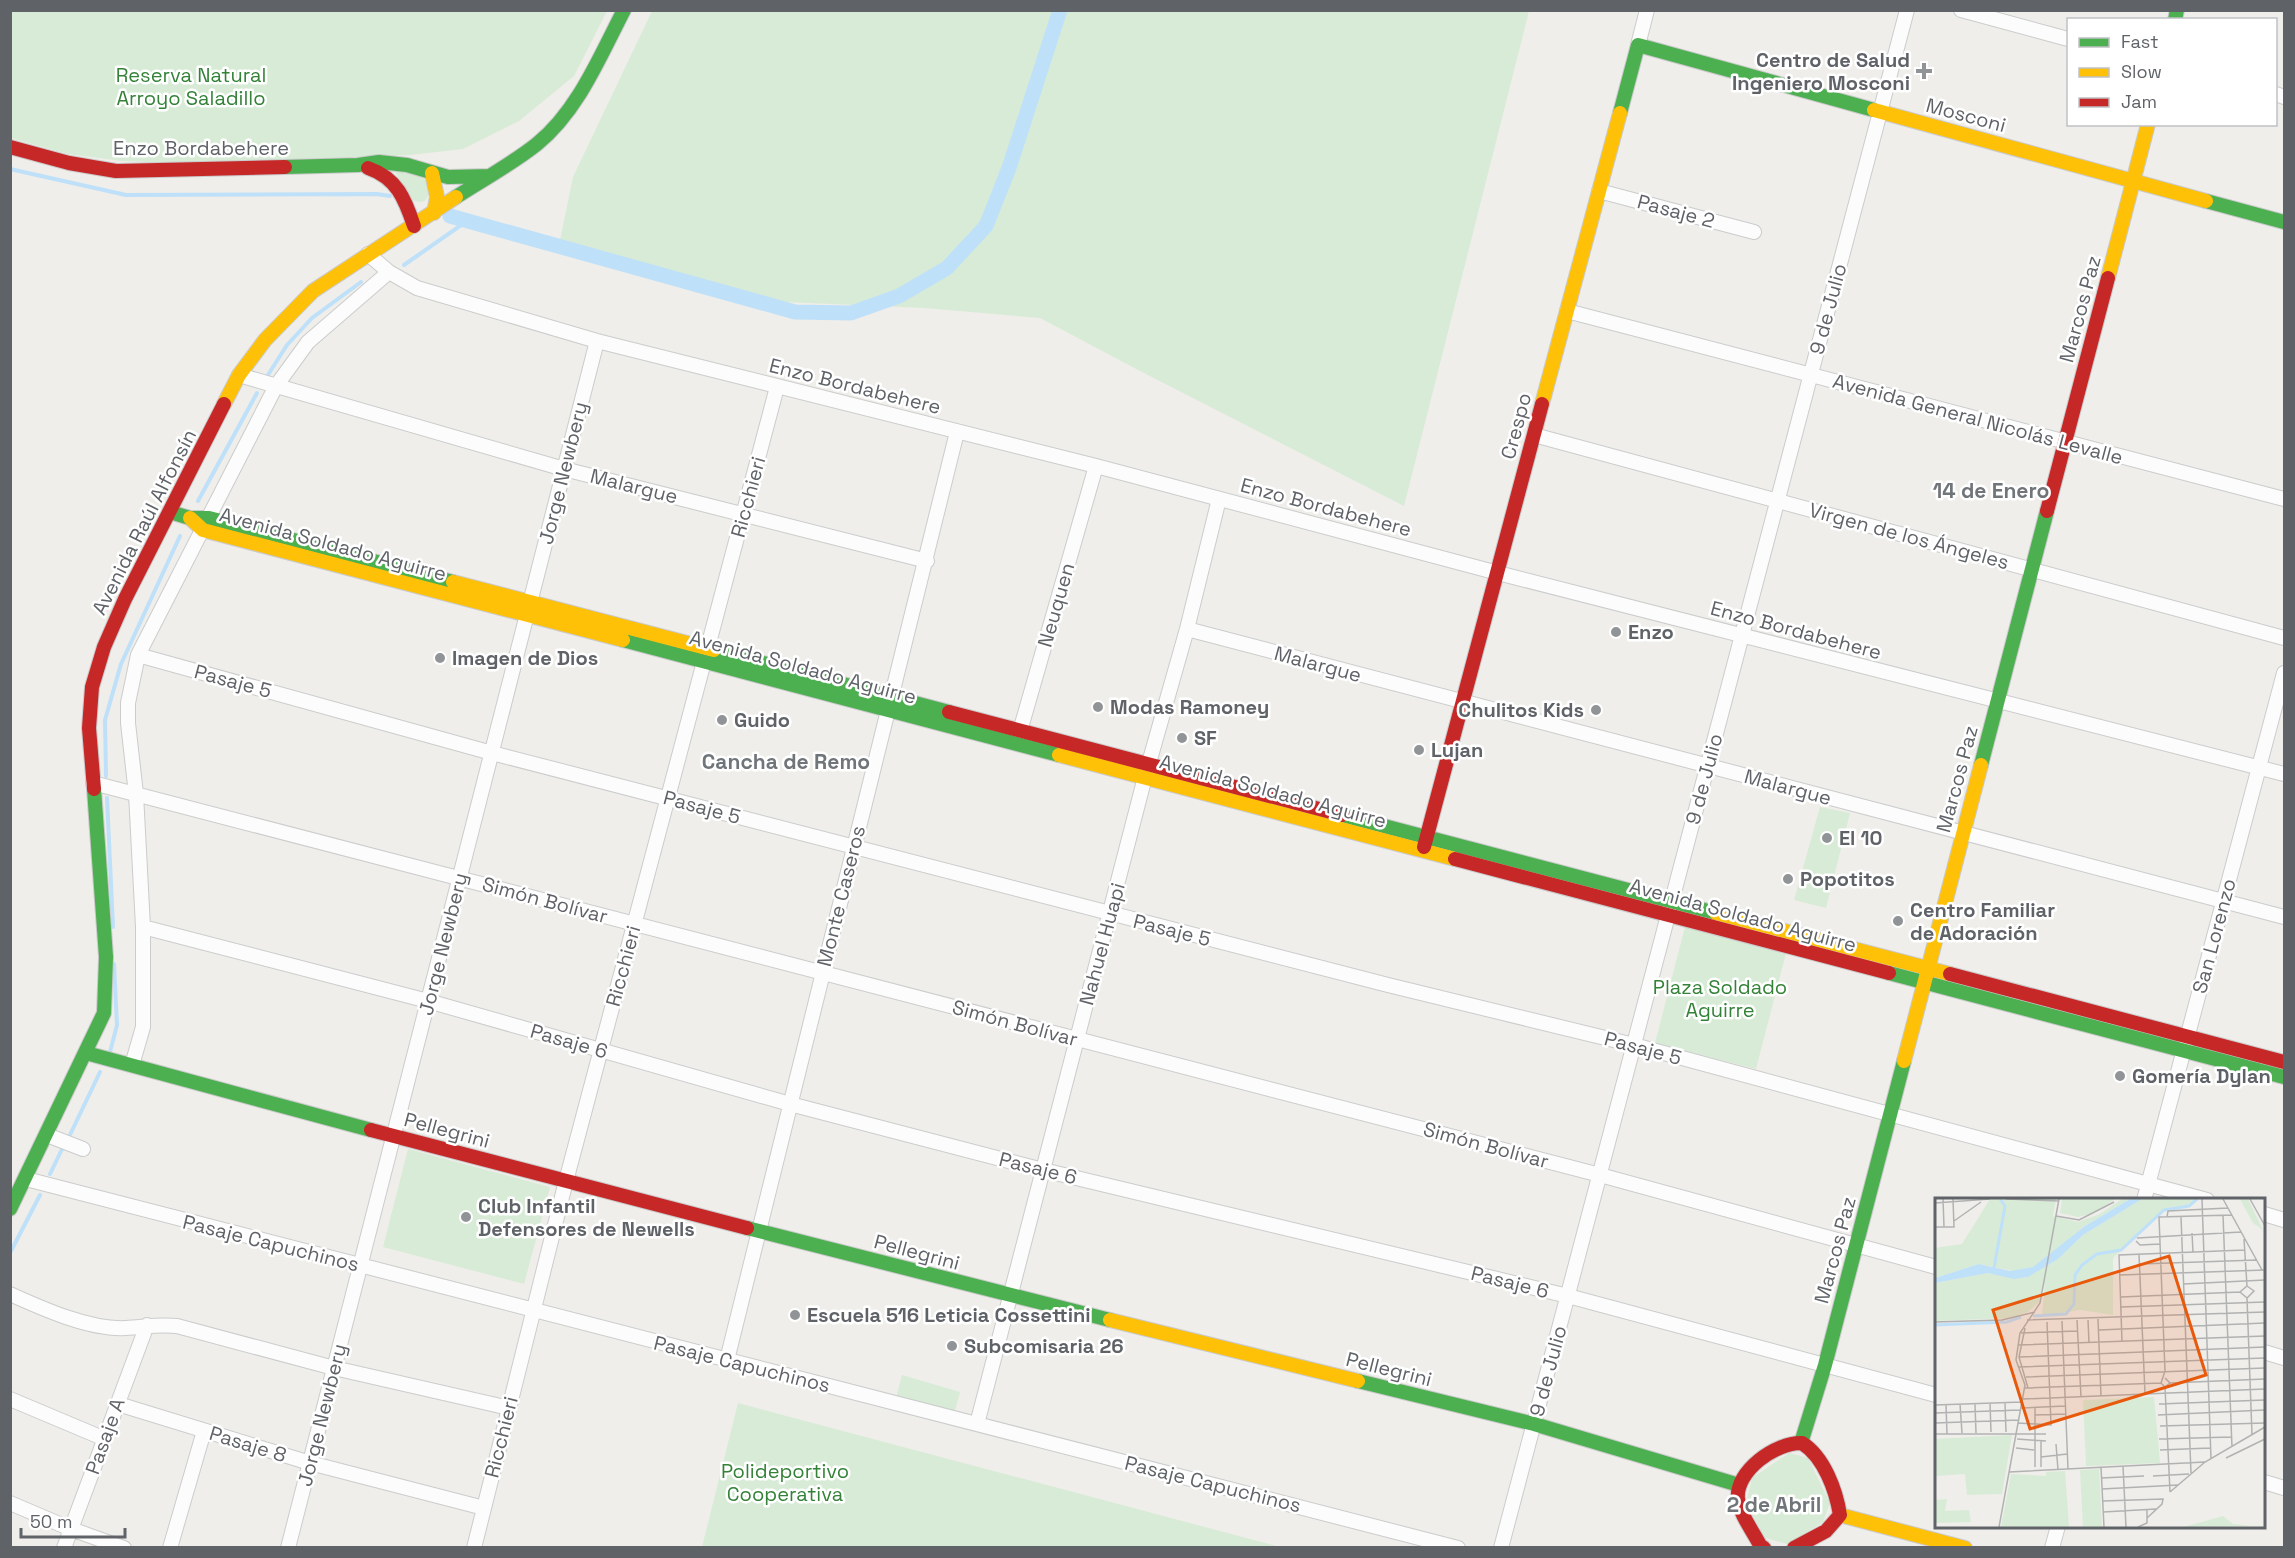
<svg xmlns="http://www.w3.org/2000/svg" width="2295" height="1558" viewBox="0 0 2295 1558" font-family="'Space Grotesk',sans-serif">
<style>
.green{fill:#d8ebd6}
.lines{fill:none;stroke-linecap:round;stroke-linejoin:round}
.stream{stroke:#bfe0f9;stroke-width:4}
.canal{stroke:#bfe0f9;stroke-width:15}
.street-casing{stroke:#cbcccc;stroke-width:16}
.fast-casing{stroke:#cacacb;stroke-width:16}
.slow-casing{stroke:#cacacb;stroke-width:16}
.jam-casing{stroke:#cacacb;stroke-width:16}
.street{stroke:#fdfcfc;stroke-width:14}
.fast{stroke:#4caf50;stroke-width:14}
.slow{stroke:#ffc107;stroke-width:14}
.jam{stroke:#c62828;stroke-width:14}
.poi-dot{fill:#919496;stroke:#fff;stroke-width:2}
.labels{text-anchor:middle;stroke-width:5;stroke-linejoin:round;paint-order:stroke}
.poi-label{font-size:20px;font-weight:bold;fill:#5f6368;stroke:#fff;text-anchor:start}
.park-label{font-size:20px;fill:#348238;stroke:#fff}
.street-label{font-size:20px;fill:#5f6368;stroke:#fff}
.neighbourhood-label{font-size:21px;font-weight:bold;fill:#70757a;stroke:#fff}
.inset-river{fill:none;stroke:#bfe0f9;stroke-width:3}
.inset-road{fill:none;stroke:#b1b2b2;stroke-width:1.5}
.view{fill:#e8590c;fill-opacity:0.15;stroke:#e8590c;stroke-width:3}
.inset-edge{fill:none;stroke:#5f6368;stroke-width:3}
</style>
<rect width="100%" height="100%" fill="#efeeea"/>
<path class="green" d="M 10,11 L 607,11 L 574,76 L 519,121 L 463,149 L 410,155 L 176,163 L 122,161 L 68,154 L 11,138 Z
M 652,11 L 1529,11 L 1404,506 L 1142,372 L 1040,318 L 924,308 L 762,301 L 558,250 L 573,177 Z
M 393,169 L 416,173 L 428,182 C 429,194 429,207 413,200 Z
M 1820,807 L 1850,813 L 1826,908 L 1794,900 Z
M 1685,927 L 1786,953 L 1756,1069 L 1655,1043 Z
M 408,1149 L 550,1187 L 524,1284 L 383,1247 Z
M 902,1375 L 960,1392 L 954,1414 L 896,1398 Z
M 738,1403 L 1280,1547 L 702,1547 Z
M 1789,1453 L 1808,1458 L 1830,1503 L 1823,1522 L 1787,1544 L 1766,1538 L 1746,1505 L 1752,1478 Z"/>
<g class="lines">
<path class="stream" d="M 10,169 L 126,195 L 377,194 L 390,196
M 404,265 L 467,221
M 266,378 L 287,345 L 312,318 L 361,282
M 198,501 L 257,393
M 106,776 L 105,720 L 121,664 L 180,536
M 107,798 L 113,927
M 110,1052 L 117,1025 L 114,964
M 68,1139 L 100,1072
M 50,1174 L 64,1145
M 10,1253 L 40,1195"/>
<path class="canal" d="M 450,216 L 795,312 L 851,313 L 899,296 L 947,268 L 986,226 L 1009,168 L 1060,10"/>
<defs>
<path id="street" d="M 1961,10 L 2068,39
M 1638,45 L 1647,10
M 2276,94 L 2284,97
M 1599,191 L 1754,232
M 368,254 L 389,272 L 417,288 L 597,341 L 1096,466 L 1498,573 L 2284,774
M 1567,311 L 2284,499
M 239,375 L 564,469 L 927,561
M 1534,435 L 2284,638
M 1187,629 L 2284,917
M 138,655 L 492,753 L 1388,985 L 1634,1045 L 2207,1200
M 1018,738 L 1096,466
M 93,783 L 1600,1175 L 1936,1267
M 143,927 L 428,1001 L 790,1104 L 1043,1170 L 1568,1296 L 1936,1395
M 132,1065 L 143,1027 L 143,927 L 136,794 L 128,723 L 128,703 L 138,655 L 276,386 L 308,342 L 389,272
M 47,1135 L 83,1149
M 26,1179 L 1458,1548
M 2144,1200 L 2284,673
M 2264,1214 L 2284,1220
M 10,1294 C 43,1309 90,1330 126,1328 C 144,1327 159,1324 177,1326 L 334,1368 L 509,1408
M 2264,1352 L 2284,1358
M 727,1360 L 957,432
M 10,1399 L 105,1439
M 118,1404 L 310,1463 L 484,1508
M 977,1424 L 1145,777 L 1187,629 L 1219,499
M 2264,1482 L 2284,1488
M 10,1503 L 71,1529 L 124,1548
M 64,1548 L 147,1325
M 170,1548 L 204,1431
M 288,1548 L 597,341
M 474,1548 L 566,1181 L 777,387
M 1501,1548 L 1907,10
M 2052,1548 L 2058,1526"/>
<path id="fast" d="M 2175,20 L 2177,10
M 1620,113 L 1638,45 L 1874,110
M 285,167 L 358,165 L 379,162 L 407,165 L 448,177 L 490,176
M 456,197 C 482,180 512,164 537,144 C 578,111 600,56 624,10
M 2206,201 L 2284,222
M 170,512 L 190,518 L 209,518 L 453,582
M 623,640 L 1059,755
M 714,650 L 949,712
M 1981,765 L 2047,511
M 1342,815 L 1716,913
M 1889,973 L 2284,1077
M 86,1053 L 371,1130
M 10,1209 L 104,1013 L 106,957 L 94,789
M 747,1228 L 1110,1320
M 1358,1381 L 1534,1424 L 1739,1485
M 1801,1443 L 1825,1365 L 1904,1061"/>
<path id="slow" d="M 1874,110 L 2206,201
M 432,173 L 437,197 L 434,213
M 2108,278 L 2148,124
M 224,404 L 239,375 L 265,340 L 313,291 L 456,197
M 1542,404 L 1620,113
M 190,518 L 203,530 L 623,640
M 453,582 L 714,650
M 1059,755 L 1455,859
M 1716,913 L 1950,974
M 1904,1061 L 1981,765
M 1110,1320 L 1358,1381
M 1840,1515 L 1965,1548"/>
<path id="jam" d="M 10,147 L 69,163 L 116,171 L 285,167
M 368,168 C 397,178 405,199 414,226
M 2047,511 L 2108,278
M 949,712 L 1342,815
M 94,789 L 89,728 L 92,687 L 104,647 L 125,599 L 224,404
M 1424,847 L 1542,404
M 1455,859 L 1889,973
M 1950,974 L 2284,1062
M 371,1130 L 747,1228
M 1764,1548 L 1760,1545 C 1753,1531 1740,1515 1738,1499 C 1735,1471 1776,1442 1802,1443 C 1824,1457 1836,1490 1840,1515 L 1826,1531 L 1794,1548"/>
</defs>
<use href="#street" class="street-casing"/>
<use href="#fast" class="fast-casing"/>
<use href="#slow" class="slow-casing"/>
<use href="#jam" class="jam-casing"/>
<use href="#street" class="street"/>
<use href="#fast" class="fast"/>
<use href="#slow" class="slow"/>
<use href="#jam" class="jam"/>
</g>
<g class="poi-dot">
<path d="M1921 62h6v6h6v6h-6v6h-6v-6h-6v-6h6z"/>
<circle cx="1616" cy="632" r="6"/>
<circle cx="440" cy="658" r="6"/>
<circle cx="1098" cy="707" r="6"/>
<circle cx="1596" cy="710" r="6"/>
<circle cx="722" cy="720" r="6"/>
<circle cx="1182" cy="738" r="6"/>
<circle cx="1419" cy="750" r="6"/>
<circle cx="1827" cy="838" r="6"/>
<circle cx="1788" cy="879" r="6"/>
<circle cx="1898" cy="921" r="6"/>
<circle cx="2120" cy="1076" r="6"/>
<circle cx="466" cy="1217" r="6"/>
<circle cx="795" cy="1315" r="6"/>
<circle cx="952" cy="1346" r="6"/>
</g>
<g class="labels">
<g class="poi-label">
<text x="1910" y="67" text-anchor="end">Centro de Salud<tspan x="1910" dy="23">Ingeniero Mosconi</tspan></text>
<text x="1628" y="639">Enzo</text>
<text x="452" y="665">Imagen de Dios</text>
<text x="1110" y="714">Modas Ramoney</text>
<text x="1584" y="717" text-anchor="end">Chulitos Kids</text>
<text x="734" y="727">Guido</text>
<text x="1194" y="745">SF</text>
<text x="1431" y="757">Lujan</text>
<text x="1839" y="845">El 10</text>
<text x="1800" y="886">Popotitos</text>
<text x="1910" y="917">Centro Familiar<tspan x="1910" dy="23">de Adoración</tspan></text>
<text x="2132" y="1083">Gomería Dylan</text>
<text x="478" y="1213">Club Infantil<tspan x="478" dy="23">Defensores de Newells</tspan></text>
<text x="807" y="1322">Escuela 516 Leticia Cossettini</text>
<text x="964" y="1353">Subcomisaria 26</text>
</g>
<g class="park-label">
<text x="191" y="82">Reserva Natural<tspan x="191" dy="23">Arroyo Saladillo</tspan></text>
<text x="1720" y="994">Plaza Soldado<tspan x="1720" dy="23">Aguirre</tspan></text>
<text x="785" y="1478">Polideportivo<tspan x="785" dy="23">Cooperativa</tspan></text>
</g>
<g class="street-label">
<text transform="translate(1966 115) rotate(15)" y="7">Mosconi</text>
<text x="201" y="155">Enzo Bordabehere</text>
<text transform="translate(1676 211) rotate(15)" y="7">Pasaje 2</text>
<text transform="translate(1828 309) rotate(-75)" y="7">9 de Julio</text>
<text transform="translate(2080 309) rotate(-75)" y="7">Marcos Paz</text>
<text transform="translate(855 386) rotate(14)" y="7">Enzo Bordabehere</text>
<text transform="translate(1978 419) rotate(15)" y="7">Avenida General Nicolás Levalle</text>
<text transform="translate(1516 426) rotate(-75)" y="7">Crespo</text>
<text transform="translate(563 473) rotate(-76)" y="7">Jorge Newbery</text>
<text transform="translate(634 486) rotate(14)" y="7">Malargue</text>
<text transform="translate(748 497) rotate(-75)" y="7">Ricchieri</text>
<text transform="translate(1326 507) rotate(15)" y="7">Enzo Bordabehere</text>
<text transform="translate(144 522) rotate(-63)" y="7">Avenida Raúl Alfonsín</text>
<text transform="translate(1909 536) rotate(15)" y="7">Virgen de los Ángeles</text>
<text transform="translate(333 544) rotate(15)" y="7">Avenida Soldado Aguirre</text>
<text transform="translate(1056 605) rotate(-74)" y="7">Neuquen</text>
<text transform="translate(1796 630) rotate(15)" y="7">Enzo Bordabehere</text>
<text transform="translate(1318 664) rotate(15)" y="7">Malargue</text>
<text transform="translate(803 667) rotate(15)" y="7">Avenida Soldado Aguirre</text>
<text transform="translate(233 681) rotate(15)" y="7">Pasaje 5</text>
<text transform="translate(1704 779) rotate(-75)" y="7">9 de Julio</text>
<text transform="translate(1957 779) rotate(-75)" y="7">Marcos Paz</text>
<text transform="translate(1788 787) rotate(15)" y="7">Malargue</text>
<text transform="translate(1273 791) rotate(15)" y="7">Avenida Soldado Aguirre</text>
<text transform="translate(702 807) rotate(15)" y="7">Pasaje 5</text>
<text transform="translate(841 896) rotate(-76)" y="7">Monte Caseros</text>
<text transform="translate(545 900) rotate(15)" y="7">Simón Bolívar</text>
<text transform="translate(1743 915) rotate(15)" y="7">Avenida Soldado Aguirre</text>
<text transform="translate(1172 930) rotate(14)" y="7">Pasaje 5</text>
<text transform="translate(2214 936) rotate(-75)" y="7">San Lorenzo</text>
<text transform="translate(443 944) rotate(-76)" y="7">Jorge Newbery</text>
<text transform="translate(1102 944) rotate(-75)" y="7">Nahuel Huapi</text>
<text transform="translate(623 966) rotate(-75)" y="7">Ricchieri</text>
<text transform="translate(1015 1023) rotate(15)" y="7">Simón Bolívar</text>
<text transform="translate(569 1041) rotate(16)" y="7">Pasaje 6</text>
<text transform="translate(1643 1048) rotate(15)" y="7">Pasaje 5</text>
<text transform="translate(447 1130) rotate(15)" y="7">Pellegrini</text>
<text transform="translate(1486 1145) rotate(15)" y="7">Simón Bolívar</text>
<text transform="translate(1038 1168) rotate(14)" y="7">Pasaje 6</text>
<text transform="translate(271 1243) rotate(14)" y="7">Pasaje Capuchinos</text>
<text transform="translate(1835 1250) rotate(-75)" y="7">Marcos Paz</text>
<text transform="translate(917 1252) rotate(15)" y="7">Pellegrini</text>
<text transform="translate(1510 1282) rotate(14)" y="7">Pasaje 6</text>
<text transform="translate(742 1364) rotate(14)" y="7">Pasaje Capuchinos</text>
<text transform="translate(1389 1369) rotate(14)" y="7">Pellegrini</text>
<text transform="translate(1548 1371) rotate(-75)" y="7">9 de Julio</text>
<text transform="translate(322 1415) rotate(-76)" y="7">Jorge Newbery</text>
<text transform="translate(105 1436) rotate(-70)" y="7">Pasaje A</text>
<text transform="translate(501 1437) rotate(-76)" y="7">Ricchieri</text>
<text transform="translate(248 1444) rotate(17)" y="7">Pasaje 8</text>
<text transform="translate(1213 1484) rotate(14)" y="7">Pasaje Capuchinos</text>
</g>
<g class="neighbourhood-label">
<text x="1991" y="498">14 de Enero</text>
<text x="786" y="769">Cancha de Remo</text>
<text x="1774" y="1512">2 de Abril</text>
</g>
</g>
<g transform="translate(1935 1198)">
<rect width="330" height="330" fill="#efeeea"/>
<path d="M 55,1 L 121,1 L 118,18 L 143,24 L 165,16 L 187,1 L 195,1 L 150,28 L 99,69 L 78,73 L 44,66 L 0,80 L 0,50 L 27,46 ZM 127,1 L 180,1 L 159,15 L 143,19 L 125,15 ZM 207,1 L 260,1 L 252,7 L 231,10 L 178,60 L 178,117 L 145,112 L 107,118 L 110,84 L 104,104 L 93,114 L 75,120 L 0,123 L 0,85 L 53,75 L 90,80 L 123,61 L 148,37 ZM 305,1 L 313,1 L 328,32 L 318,25 ZM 219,199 L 225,265 L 151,268 L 148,202 ZM 77,237 L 67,296 L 32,297 L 30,276 L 0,278 L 0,241 ZM 164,271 L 167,329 L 148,329 L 145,272 ZM 130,273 L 134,329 L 66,329 L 76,276 L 111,278 L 111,274 ZM 12,301 L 10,313 L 34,312 L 36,324 L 0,325 L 0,302 ZM 288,318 L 298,326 L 317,328 L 249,329 Z" fill="#d8ebd6"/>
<path d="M 195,1 L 207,1 L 148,37 L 123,61 L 93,79 L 79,81 L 53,75 L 0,85 L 0,80 L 44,66 L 75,73 L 98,69 L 150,28 Z" fill="#bfe0f9"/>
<path class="inset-river" d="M 59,70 L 70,8 L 65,1M 98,118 L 131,116 L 139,106 L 140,77 L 147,67 L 162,56 L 186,52 L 229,12 L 254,8 L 262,1M 0,127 L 72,124 L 86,119"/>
<path class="inset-road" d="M 8,1 L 9,29M 71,1 L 124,3M 267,1 L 276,261M 288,1 L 327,72M 315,1 L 330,28M 0,5 L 55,1M 288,17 L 297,249M 121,18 L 144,22 L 179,4M 232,19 L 233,13 L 293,10M 246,19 L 256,275M 19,23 L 46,4M 0,29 L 19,29 L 18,1M 257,35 L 258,54M 202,40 L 306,34M 309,41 L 312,88M 201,43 L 205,47 L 225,46M 204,56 L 210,196M 205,66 L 322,62M 185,77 L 330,72M 248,86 L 330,82M 312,88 L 319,93 L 312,100 L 305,94 ZM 186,99 L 305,94M 312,100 L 317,237M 186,109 L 330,104M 163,121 L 166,198M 92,122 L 330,114M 142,122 L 146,199M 153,122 L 154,145M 127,123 L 133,271M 0,124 L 67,122 L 100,114M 90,130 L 84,159 L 93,190M 164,132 L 330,125M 86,135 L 142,133M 187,143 L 184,57 L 310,52M 83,147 L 330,138M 84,159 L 330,149M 84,169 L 330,160M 91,179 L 330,170M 230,180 L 235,185 L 230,189 L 226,185 L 230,173 L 224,19 L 297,17M 235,185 L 330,181M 230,189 L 235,294M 89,190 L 226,185M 88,201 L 330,191M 55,205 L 56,234M 70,205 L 71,234M 25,206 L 27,235M 40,206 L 41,235M 224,206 L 330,202M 0,207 L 87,204M 11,207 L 12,236M 86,210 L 130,208M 0,215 L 85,212M 100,217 L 131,216M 223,217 L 330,212M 0,225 L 84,222M 83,225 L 116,227 L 112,124M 225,228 L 330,225M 0,236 L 111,236M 82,241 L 111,243M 224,241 L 296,239M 106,243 L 106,269M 121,246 L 123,272M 81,250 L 99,252M 225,252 L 275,250M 106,259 L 132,256M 291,260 L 330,241M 188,268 L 191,329M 100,269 L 100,210M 166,269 L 169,329M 74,274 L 270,264M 218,278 L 254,276M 166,280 L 209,278M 167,291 L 243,287M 235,294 L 270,264 L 330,229M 168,303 L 228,301 L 227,306 L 212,320M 168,314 L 221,311M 64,329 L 90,187 L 81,162 L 85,135 L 105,105 L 124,1M 203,329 L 212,325 L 212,311"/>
<path class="view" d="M 234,58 L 271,177 L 95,231 L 58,112 Z"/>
<rect width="330" height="330" class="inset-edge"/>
</g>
<rect width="2295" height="1558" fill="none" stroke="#5f6368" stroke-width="24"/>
<rect x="2067" y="18" width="210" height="108" fill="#ffffff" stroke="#bfc1c3" stroke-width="1.5"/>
<rect x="2079" y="38" width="30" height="9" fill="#4caf50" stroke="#bfc1c3" stroke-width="1.5"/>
<text x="2121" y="48" font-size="18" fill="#5f6368">Fast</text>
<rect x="2079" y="68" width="30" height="9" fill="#ffc107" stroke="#bfc1c3" stroke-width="1.5"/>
<text x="2121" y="78" font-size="18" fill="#5f6368">Slow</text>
<rect x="2079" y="98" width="30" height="9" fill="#c62828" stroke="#bfc1c3" stroke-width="1.5"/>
<text x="2121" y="108" font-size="18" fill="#5f6368">Jam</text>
<path d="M21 1528v9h104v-9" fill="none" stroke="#5f6368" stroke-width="3"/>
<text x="30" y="1528" font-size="18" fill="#5f6368" stroke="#ffffff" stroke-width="4.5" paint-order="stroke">50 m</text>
</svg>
